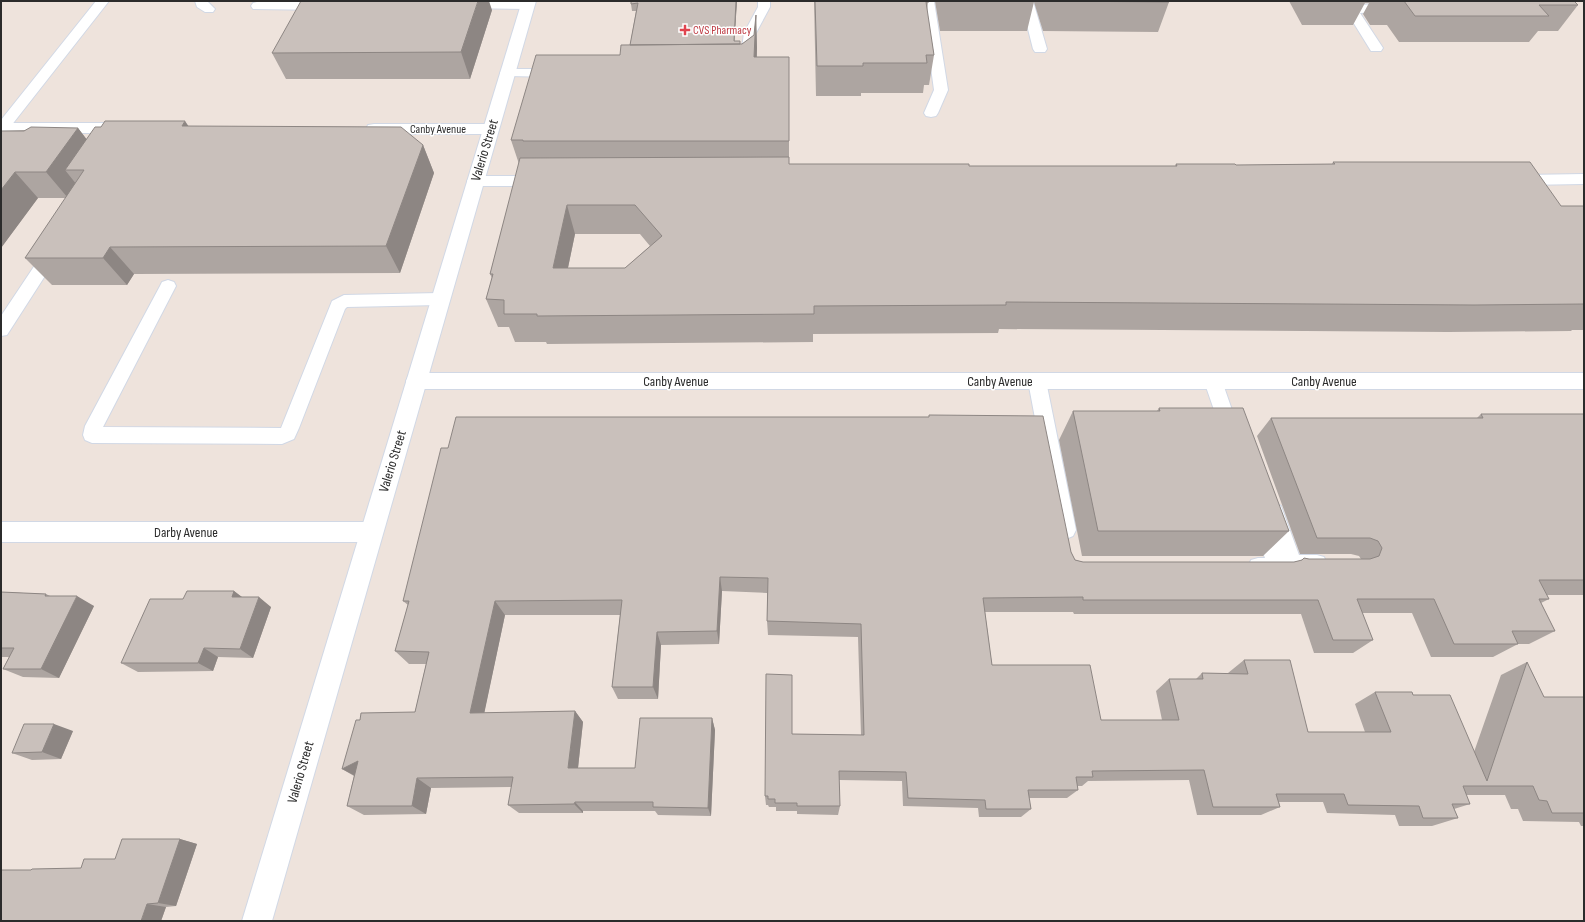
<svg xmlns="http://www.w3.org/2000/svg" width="1585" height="922" viewBox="0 0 1585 922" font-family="'Sofia Sans Condensed',sans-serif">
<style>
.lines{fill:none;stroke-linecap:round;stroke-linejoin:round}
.service-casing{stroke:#d1d8e5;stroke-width:2}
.minor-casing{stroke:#d1d8e5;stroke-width:2}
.tertiary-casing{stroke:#d1d8e5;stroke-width:2}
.service{fill:#fff;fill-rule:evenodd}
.minor{fill:#fff;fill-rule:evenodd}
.tertiary{fill:#fff;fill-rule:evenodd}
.wall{fill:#ada5a1;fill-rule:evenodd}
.shaded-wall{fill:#8d8683}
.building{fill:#c9c0bb;stroke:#8d8683;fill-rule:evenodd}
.health-dot{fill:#e0444e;stroke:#fff;stroke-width:1.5}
.labels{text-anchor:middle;stroke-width:3;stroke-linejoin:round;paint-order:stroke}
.far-health-label{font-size:12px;fill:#be3a42;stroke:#fff;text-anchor:start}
.far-street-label{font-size:12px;fill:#2b2b2b;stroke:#fff}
.street-label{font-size:14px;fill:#2b2b2b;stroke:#fff}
</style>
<rect width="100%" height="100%" fill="#eee3dc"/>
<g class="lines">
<defs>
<path id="service" d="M 96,1 L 109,1 L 7,131 L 1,132 L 1,120 Z
M 195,1 L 207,1 L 215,9 L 213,12 L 205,12 L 197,7 Z
M 465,1 L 528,1 L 532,2 L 534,5 L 532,8 L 528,9 L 461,8 L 459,5 L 461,2 Z
M 758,1 L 770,1 L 770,7 L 756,33 L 754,64 L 752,67 L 742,67 L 740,64 L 744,33 L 758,7 Z
M 922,1 L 934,1 L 948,90 L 938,113 L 936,116 L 931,117 L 926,116 L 924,113 L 934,90 Z
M 1021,1 L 1033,1 L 1047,49 L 1045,52 L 1035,52 L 1033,49 Z
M 257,2 L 324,2 L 328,3 L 330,6 L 328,9 L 324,10 L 253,9 L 251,6 L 253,3 Z
M 1391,4 L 1395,5 L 1397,8 L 1395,11 L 1360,13 L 1383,48 L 1381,51 L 1371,51 L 1345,9 L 1347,6 L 1351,5 Z
M 507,69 L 555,69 L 560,70 L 562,73 L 560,76 L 555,77 L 502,76 L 500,73 L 502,70 Z
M 1584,174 L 1584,184 L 1517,185 L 1512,184 L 1509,180 L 1512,176 L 1517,175 Z
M 475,176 L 541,176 L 546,177 L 549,181 L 546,185 L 541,186 L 475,186 L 470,185 L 467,181 L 470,177 Z
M 53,245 L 59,247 L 61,251 L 7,335 L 1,336 L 1,316 L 47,247 Z
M 168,280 L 174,282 L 176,286 L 103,427 L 281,428 L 332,301 L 344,295 L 439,293 L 445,295 L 447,299 L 445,303 L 439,305 L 347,307 L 345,309 L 299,428 L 294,439 L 282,444 L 92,443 L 85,440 L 83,435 L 85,426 L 160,286 L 162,282 Z
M 1037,374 L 1043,376 L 1046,381 L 1076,530 L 1073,536 L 1066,539 L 1059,536 L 1056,530 L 1028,381 L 1031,376 Z
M 1213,374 L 1219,376 L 1222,381 L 1240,433 L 1238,438 L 1231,441 L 1224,438 L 1222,433 L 1204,381 L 1207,376 Z
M 1274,503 L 1281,506 L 1299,555 L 1317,555 L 1324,557 L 1327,564 L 1324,571 C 1313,575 1297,575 1286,571 L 1285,574 C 1274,578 1262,578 1251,574 L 1248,567 L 1251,560 L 1258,558 L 1265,558 L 1253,524 L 1256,518 L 1263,515 L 1266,516 L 1264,512 L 1267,506 Z"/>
<path id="minor" d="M 1,123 L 124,123 L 130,124 L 132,128 L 130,132 L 124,133 L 1,133 Z
M 374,124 L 490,124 L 496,125 L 498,129 L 496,133 L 490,134 L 374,134 L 368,133 L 366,129 L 368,125 Z
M 416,373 L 1584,373 L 1584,389 L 416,389 L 409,387 L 406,381 L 409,375 Z
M 1,522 L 371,522 L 379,525 L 383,532 L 379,539 L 371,542 L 1,542 Z"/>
<path id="tertiary" d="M 522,1 L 536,1 L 272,921 L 242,921 Z"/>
</defs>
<use href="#service" class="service-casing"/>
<use href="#minor" class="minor-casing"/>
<use href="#tertiary" class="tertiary-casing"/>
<use href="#service" class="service"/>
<use href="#minor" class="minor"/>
<use href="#tertiary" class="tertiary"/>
</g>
<path class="wall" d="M 631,1 L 737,1 L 734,41 L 740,41 L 740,44 L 742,44 L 754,35 L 756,15 L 757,48 L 757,57 L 789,57 L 789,164 L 969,166 L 1175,166 L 1176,164 L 1236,165 L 1332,164 L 1333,162 L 1561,206 L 1584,206 L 1584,330 L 1572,330 L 1571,331 L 1448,332 L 999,329 L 998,333 L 813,334 L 813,342 L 547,344 L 546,342 L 515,342 L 509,327 L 498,327 L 486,299 L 492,278 L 490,274 L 519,164 L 511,140 L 620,55 L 630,45 L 636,11 L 632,11 L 631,4 ZM 575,234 L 640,234 L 650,246 L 625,268 L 568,268 Z
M 814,1 L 928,1 L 927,12 L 934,55 L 929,85 L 924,85 L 923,93 L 861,93 L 861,96 L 816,96 Z
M 935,1 L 1169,1 L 1169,2 L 1158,32 L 1043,31 L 1034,2 L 1027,31 L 940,31 Z
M 1289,1 L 1574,1 L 1578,5 L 1558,31 L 1538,31 L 1529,42 L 1399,42 L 1387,25 L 1370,25 L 1363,14 L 1369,3 L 1365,3 L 1353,25 L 1302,25 Z
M 492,10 L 470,79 L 286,79 L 272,53 Z
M 189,126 L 423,145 L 434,173 L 400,273 L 134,274 L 127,285 L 52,285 L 25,258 L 66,198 L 38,198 L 1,248 L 1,131 L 78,128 L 86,139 Z
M 1159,408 L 1289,531 L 1263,556 L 1082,556 L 1059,440 L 1073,411 L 1157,411 Z
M 1481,414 L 1584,414 L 1584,595 L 1547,595 L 1549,599 L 1541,603 L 1555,631 L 1529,644 L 1518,644 L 1493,657 L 1431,657 L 1412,613 L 1362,613 L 1373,640 L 1353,653 L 1314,653 L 1301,614 L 1074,614 L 1073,612 L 985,612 L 992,665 L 1101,720 L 1162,720 L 1156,691 L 1169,679 L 1196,679 L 1202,673 L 1229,674 L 1228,673 L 1244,660 L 1308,732 L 1365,732 L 1355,704 L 1375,692 L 1413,695 L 1474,752 L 1501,675 L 1527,662 L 1544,697 L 1584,697 L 1584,826 L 1581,826 L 1579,822 L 1523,821 L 1518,809 L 1511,809 L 1505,795 L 1466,795 L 1470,804 L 1454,809 L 1458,818 L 1432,826 L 1399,826 L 1395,815 L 1327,813 L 1323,802 L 1279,802 L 1280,807 L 1261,815 L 1197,815 L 1189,780 L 1088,781 L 1082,786 L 1077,786 L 1078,790 L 1067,798 L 1029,798 L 1031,809 L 1021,817 L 979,817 L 978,808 L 903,806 L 902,781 L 839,780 L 840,806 L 838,815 L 797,814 L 797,811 L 776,811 L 776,807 L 769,807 L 768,805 L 766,805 L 765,796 L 792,734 L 861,735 L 858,637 L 768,635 L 767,621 L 767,593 L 722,591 L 719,644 L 661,645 L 658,699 L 618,699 L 612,687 L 620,615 L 505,615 L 484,713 L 575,711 L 583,722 L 578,768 L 635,768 L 712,718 L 715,730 L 711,816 L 658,815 L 655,811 L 583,811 L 583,813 L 519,813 L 508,805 L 512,787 L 431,788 L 426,814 L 364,815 L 347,806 L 354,776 L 342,769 L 360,720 L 415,712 L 426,664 L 409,664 L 395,651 L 408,605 L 403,601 L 448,448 L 856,417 L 929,417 L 929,415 L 1071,552 L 1075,560 L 1083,562 L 1294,562 L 1300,561 L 1304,558 L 1309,559 L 1361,559 L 1359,556 L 1351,554 L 1300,554 L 1257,436 L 1271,418 L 1477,418 Z
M 234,591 L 242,597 L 271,607 L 253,658 L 218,657 L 213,671 L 138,672 L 121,663 L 183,599 Z
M 1,592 L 46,594 L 50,596 L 94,606 L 59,678 L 23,677 L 3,669 L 9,657 L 1,657 Z
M 73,731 L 61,759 L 32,760 L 12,753 Z
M 180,839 L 197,844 L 176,906 L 166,907 L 161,921 L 31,870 L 81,868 L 115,859 Z"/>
<path class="shaded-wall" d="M 478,1 L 489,1 L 492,10 L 470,79 L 461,52 Z
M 736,1 L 737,1 L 734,48 L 734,41 Z
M 756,15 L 757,48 L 755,90 L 754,57 Z
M 185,121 L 204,149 L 182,126 Z
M 78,128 L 98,154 L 65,170 L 77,185 L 68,198 L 46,172 Z
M 423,145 L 434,173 L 400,273 L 386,246 Z
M 15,172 L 38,198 L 1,248 L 1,190 Z
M 567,205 L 575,234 L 562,296 L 553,268 Z
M 110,247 L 134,274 L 127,285 L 103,258 Z
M 720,577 L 722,591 L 719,644 L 717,631 Z
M 234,591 L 247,601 L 232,597 Z
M 77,596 L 94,606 L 59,678 L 41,669 Z
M 259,597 L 271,607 L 253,658 L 240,649 Z
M 495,601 L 505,615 L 482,724 L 470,713 Z
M 657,632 L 661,645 L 658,699 L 653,687 Z
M 204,648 L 218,657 L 213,671 L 198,663 Z
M 575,711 L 583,722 L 577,777 L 568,768 Z
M 712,718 L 715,730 L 711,816 L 708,808 Z
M 54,724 L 73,731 L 61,759 L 42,752 Z
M 358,761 L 359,778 L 342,769 Z
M 417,778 L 431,788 L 426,814 L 412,806 Z
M 575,802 L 583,811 L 583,813 L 574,804 Z
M 180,839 L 197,844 L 176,906 L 158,903 Z
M 147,904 L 166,907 L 161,921 L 141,921 Z"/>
<path class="building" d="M 301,1 L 478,1 L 461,52 L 272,53 Z
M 631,1 L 736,1 L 734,41 L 740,41 L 740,44 L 630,45 L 638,3 L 631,4 Z
M 815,1 L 928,1 L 929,2 L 926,2 L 934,55 L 926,55 L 927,63 L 863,63 L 863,66 L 817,66 Z
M 1051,1 L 1169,1 L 1169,2 Z
M 1404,1 L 1574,1 L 1578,5 L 1539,5 L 1549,16 L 1415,16 Z
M 756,15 L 754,57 L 789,57 L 789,141 L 523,141 L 523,140 L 511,140 L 536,55 L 620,55 L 621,45 L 742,44 L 754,35 Z
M 105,121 L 185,121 L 182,126 L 401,127 L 423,145 L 386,246 L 110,247 L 103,258 L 25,258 L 84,170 L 65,170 L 95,127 L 101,127 Z
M 31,127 L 78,128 L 46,172 L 15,172 L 1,190 L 1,131 L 24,131 Z
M 789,157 L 789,164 L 969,164 L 969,166 L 1177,166 L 1176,164 L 1235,164 L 1236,165 L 1335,164 L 1333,162 L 1530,162 L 1561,206 L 1584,206 L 1584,304 L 1474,305 L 1006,302 L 1006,305 L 814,306 L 814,314 L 537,316 L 537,314 L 504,314 L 504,300 L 486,299 L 493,274 L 490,274 L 520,158 ZM 567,205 L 635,205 L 662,236 L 625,268 L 553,268 Z
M 1159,408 L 1243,408 L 1289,531 L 1098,531 L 1073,411 L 1160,411 Z
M 1481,414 L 1584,414 L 1584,580 L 1539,580 L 1549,599 L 1539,599 L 1555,631 L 1512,631 L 1518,644 L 1454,644 L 1434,599 L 1357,599 L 1373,640 L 1333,640 L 1318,600 L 1083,600 L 1083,597 L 983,598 L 992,665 L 1090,665 L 1101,720 L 1179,720 L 1169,679 L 1203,679 L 1202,673 L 1248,674 L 1244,660 L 1290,660 L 1308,732 L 1391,732 L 1375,692 L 1412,692 L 1413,695 L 1450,695 L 1487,781 L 1527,662 L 1544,697 L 1584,697 L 1584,813 L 1552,813 L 1547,801 L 1539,800 L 1533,786 L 1463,786 L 1470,804 L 1452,804 L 1458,818 L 1423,818 L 1419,806 L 1348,805 L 1344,794 L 1276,794 L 1280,807 L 1213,807 L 1204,770 L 1092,771 L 1093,777 L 1076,777 L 1078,790 L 1028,790 L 1031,809 L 986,809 L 985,800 L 908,798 L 906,772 L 839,771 L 840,806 L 797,806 L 797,803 L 775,803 L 775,799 L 768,799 L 768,796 L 765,796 L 766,674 L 792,675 L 792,734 L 864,735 L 861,624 L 767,621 L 768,578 L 720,577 L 717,631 L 657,632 L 653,687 L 612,687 L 622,600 L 495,601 L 470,713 L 575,711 L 568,768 L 635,768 L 640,718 L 712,718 L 708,808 L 653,807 L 653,802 L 575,802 L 574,804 L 508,805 L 513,777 L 417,778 L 412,806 L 347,806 L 358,761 L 342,769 L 356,720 L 360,720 L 361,713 L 415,712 L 429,652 L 395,651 L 409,601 L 403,601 L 441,448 L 448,448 L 456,417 L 929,417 L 929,415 L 1043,416 L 1071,552 L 1075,560 L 1083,562 L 1294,562 L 1302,560 L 1304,558 L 1309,559 L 1370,559 L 1379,556 L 1382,548 L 1378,541 L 1370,538 L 1317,538 L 1271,418 L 1483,418 Z
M 187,591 L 234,591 L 232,597 L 259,597 L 240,649 L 204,648 L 198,663 L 121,663 L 150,599 L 183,599 Z
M 1,592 L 46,594 L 45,596 L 77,596 L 41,669 L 3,669 L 14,648 L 1,648 Z
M 24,724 L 54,724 L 42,752 L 12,753 Z
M 122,839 L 180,839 L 158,903 L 147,904 L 141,921 L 1,921 L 1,870 L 31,870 L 32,869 L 81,868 L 84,859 L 115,859 Z"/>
<path class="health-dot" d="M683 24h4v4h4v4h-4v4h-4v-4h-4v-4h4z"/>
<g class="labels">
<g class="far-health-label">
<text x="693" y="34">CVS Pharmacy</text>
</g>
<g class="far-street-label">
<text x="438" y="133">Canby Avenue</text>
</g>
<g class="street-label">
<text transform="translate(484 150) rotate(-73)" y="5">Valerio Street</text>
<text x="676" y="386">Canby Avenue</text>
<text x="1000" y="386">Canby Avenue</text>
<text x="1324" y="386">Canby Avenue</text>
<text transform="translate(392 461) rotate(-73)" y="5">Valerio Street</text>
<text x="186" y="537">Darby Avenue</text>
<text transform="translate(300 772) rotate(-74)" y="5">Valerio Street</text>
</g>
</g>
<rect width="1585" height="922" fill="none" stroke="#2b2b2b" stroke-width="4"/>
</svg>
